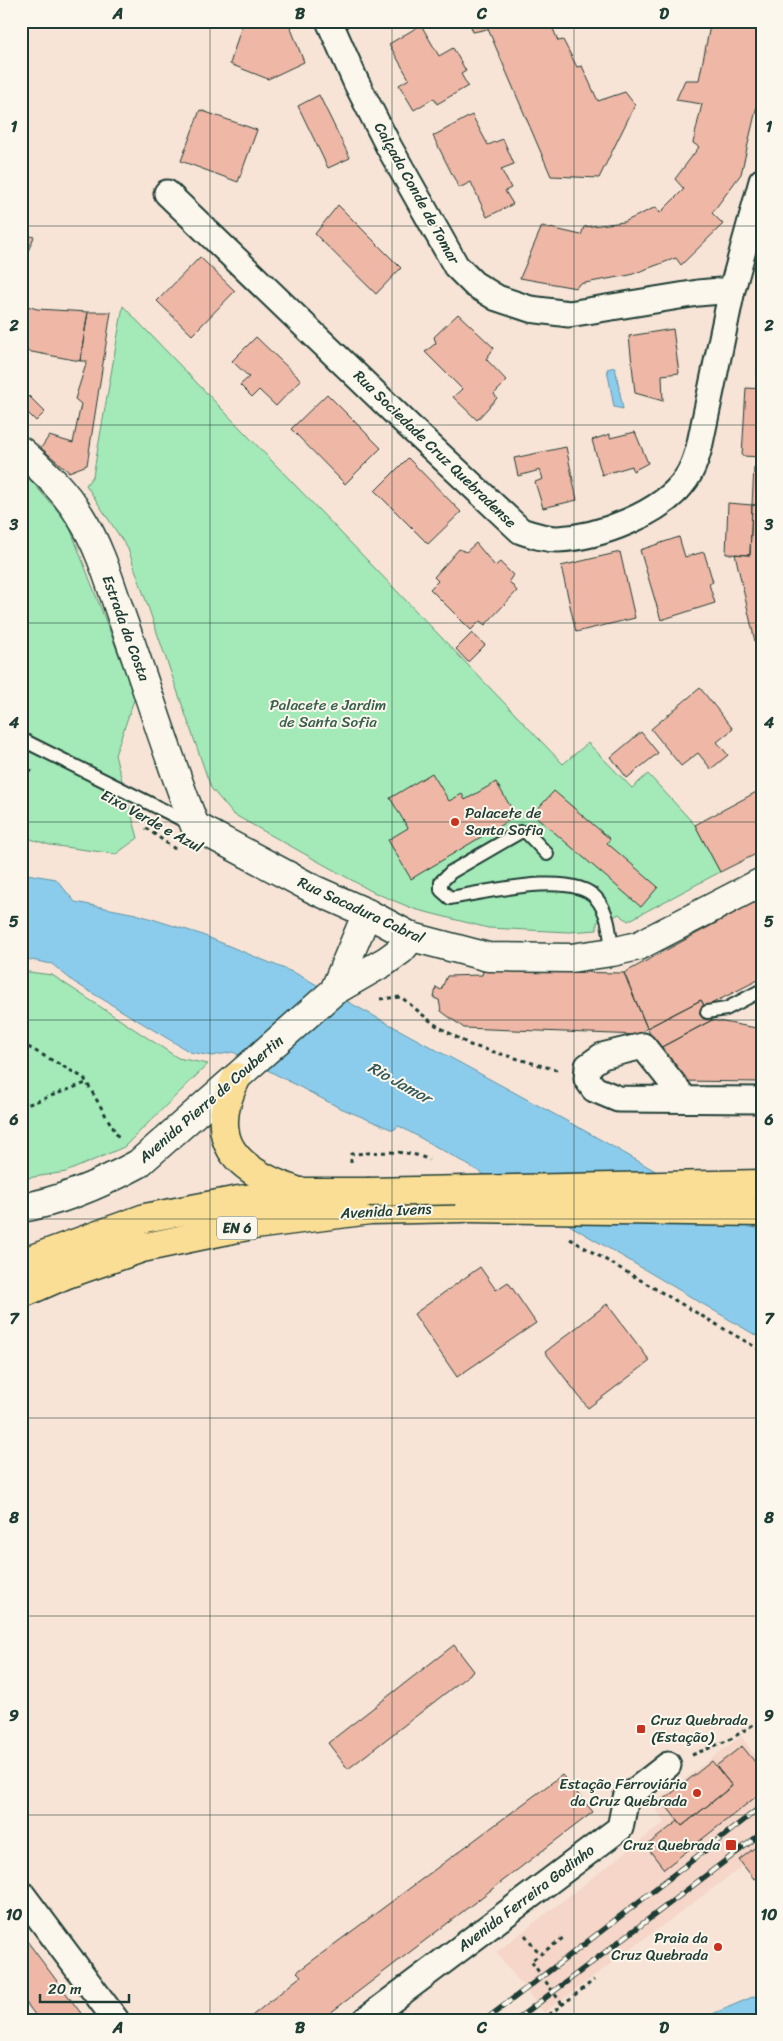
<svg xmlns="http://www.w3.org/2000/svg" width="783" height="2041" viewBox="0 0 783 2041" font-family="Sriracha,sans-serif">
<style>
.built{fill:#f5d6c8}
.green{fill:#a3eab8;stroke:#619476}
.water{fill:#8bcced;stroke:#6093a3}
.building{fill:#efb7a6;stroke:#1f3d34}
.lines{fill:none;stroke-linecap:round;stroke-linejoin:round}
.service-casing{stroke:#1f3d34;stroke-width:16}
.minor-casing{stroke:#1f3d34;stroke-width:29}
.tertiary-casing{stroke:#1f3d34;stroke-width:31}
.primary-casing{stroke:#1f3d34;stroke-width:31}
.path{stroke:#1f3d34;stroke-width:3;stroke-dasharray:4 4;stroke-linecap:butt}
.service{stroke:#fbf7ec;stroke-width:12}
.minor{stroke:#fbf7ec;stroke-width:25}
.tertiary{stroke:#fbf7ec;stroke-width:28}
.primary{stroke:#fbde96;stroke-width:28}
.rail-casing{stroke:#1f3d34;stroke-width:5.5}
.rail{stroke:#fbf7ec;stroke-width:4;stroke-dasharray:11;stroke-linecap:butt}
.primary-bridge-casing{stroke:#1f3d34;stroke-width:31;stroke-linecap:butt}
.primary-bridge{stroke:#fbde96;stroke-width:28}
.grid{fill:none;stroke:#1f3d34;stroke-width:1;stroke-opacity:0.55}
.poi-dot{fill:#c8321e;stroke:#fbf7ec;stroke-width:2}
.labels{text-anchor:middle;stroke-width:4;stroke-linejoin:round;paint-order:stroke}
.shield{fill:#fbf7ec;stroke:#61756b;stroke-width:1}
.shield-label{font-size:14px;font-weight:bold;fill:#1f3d34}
.street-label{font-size:15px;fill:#1f3d34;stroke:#fbf7ec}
.park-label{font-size:15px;fill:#39604e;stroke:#fbf7ec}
.poi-label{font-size:15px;fill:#1f3d34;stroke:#fbf7ec;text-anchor:end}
.water-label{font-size:16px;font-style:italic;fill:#355a59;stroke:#fbf7ec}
.neatline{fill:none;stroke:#1f3d34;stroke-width:2}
.grid-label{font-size:16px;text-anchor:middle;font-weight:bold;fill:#1f3d34}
</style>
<rect width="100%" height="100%" fill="#f7e4d7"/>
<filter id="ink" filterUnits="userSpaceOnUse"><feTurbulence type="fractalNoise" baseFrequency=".02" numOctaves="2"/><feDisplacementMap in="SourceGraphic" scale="10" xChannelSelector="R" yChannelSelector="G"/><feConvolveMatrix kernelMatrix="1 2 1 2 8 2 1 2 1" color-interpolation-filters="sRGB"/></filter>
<g filter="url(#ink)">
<path class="built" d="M 741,1736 L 754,1754 L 762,1749 L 762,1852 L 544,2013 L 496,1952 L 665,1822 L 652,1804 Z"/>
<path class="green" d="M 123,306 L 563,764 L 588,743 L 632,788 L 648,774 L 695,825 L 720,872 L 628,921 L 619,914 L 608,920 L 597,922 L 597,930 L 569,932 L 488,928 L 414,909 L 373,892 L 233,814 L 211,788 L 128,549 L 86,485 L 93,476 Z
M 21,469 L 68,523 L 135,697 L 115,755 L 138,838 L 116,854 L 50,845 L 21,836 Z
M 21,971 L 52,975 L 178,1058 L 208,1064 L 124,1147 L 66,1172 L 21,1179 Z"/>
<path class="water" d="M 615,367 L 623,409 L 614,407 L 607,369 Z
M 21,873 L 56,879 L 75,902 L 136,914 L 200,934 L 297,974 L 596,1137 L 762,1232 L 762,1339 L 451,1155 L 399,1126 L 393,1130 L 338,1107 L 233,1052 L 212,1056 L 190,1052 L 74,982 L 52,964 L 21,958 Z
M 762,1993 L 762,2020 L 698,2020 Z"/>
<path class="building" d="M 243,21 L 288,21 L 304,62 L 268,79 L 230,64 Z
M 469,21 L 550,21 L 558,41 L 563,40 L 577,67 L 582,66 L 598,101 L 625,92 L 635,105 L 599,178 L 551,176 L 488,29 L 473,32 Z
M 711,21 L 762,21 L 762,84 L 741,174 L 712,213 L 723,224 L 681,265 L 676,258 L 630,275 L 579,284 L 576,288 L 520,278 L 542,226 L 581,235 L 584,227 L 624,222 L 656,207 L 660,213 L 684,189 L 675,179 L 699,147 L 693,143 L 702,104 L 676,100 L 685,80 L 699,80 Z
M 421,25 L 439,56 L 453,48 L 466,71 L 461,74 L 468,86 L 437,104 L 434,98 L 414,110 L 399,85 L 409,79 L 389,44 Z
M 319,95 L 350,158 L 328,168 L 298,106 Z
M 200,110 L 257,130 L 238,182 L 181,161 Z
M 472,115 L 488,145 L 503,139 L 514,164 L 501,169 L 511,188 L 505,191 L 513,204 L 487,217 L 471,182 L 459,188 L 433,136 Z
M 338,205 L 401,268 L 376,294 L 315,234 Z
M 21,233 L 34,237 L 21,267 Z
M 200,257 L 235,291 L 192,335 L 157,301 Z
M 21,304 L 37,309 L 88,312 L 80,361 L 21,350 Z
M 88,312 L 111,312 L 87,465 L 69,472 L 41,448 L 49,436 L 73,443 L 81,404 L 75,399 L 87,361 L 80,361 Z
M 458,314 L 494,348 L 486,359 L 507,381 L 494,394 L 497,398 L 477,420 L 453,397 L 462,389 L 425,352 L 436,343 L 434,337 Z
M 761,325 L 762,325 L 762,389 L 756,389 Z
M 673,329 L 679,373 L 662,375 L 663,401 L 635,393 L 629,336 Z
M 256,337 L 301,380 L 276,406 L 259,390 L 252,397 L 240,385 L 249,377 L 232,361 Z
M 746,388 L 762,389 L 762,457 L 742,456 Z
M 327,394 L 381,448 L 345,484 L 291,429 Z
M 29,396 L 45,412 L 36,421 L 21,406 L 21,403 Z
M 635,432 L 648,463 L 633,471 L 632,466 L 602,475 L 592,440 L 610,434 L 610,438 Z
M 566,447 L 577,500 L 543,508 L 535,482 L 543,479 L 540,470 L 518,476 L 514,458 Z
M 408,458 L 461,512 L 428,544 L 375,491 Z
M 754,467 L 762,467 L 762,505 L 752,505 Z
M 728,503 L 752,505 L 750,555 L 726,554 Z
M 752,505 L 762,505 L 762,649 L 757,650 L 735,554 L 750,555 Z
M 679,537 L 685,557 L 704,552 L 713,582 L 709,584 L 715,603 L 661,620 L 640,550 Z
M 476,543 L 495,566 L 500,562 L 513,575 L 509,581 L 517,591 L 485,625 L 480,621 L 471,630 L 430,589 L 438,581 L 434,577 L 459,549 L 466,552 Z
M 620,552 L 635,618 L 576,632 L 561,566 Z
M 472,633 L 485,645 L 468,662 L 456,649 Z
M 700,688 L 733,729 L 717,742 L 728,755 L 711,769 L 698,753 L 681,766 L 651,729 Z
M 641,732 L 658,753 L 627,778 L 611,757 Z
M 432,773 L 449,801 L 462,794 L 465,800 L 496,782 L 516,816 L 411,879 L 388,840 L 408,828 L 390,798 Z
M 762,789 L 762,851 L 720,872 L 695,825 Z
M 554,791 L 610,839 L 607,843 L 658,887 L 641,907 L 533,814 Z
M 762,898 L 762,978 L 705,1007 L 701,1000 L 647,1028 L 624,973 Z
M 483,971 L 624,973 L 647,1028 L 639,1035 L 464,1028 L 441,1011 L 439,1000 L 434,998 L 436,987 L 441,990 L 447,976 L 482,975 Z
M 701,1000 L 712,1020 L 658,1049 L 647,1028 Z
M 712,1020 L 762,1029 L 762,1082 L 677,1081 L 658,1049 Z
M 480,1267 L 496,1290 L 508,1282 L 536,1323 L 457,1377 L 414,1314 Z
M 607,1304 L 650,1361 L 588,1408 L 545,1352 Z
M 454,1645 L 474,1671 L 348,1769 L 328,1743 Z
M 742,1746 L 755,1762 L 761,1757 L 762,1759 L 762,1792 L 664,1869 L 646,1846 L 678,1821 L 682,1826 L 732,1786 L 716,1766 Z
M 712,1761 L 732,1786 L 682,1826 L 662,1801 Z
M 562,1775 L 593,1812 L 321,2020 L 247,2020 L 301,1976 L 297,1972 Z
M 762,1842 L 762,1873 L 754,1879 L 739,1860 Z
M 21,1933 L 86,2020 L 39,2020 L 21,1996 Z"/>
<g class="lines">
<defs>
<path id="service" d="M 21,739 L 191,824
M 547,854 L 526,832 L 520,832 L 451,872 L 441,882 L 441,890 L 450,898 C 483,893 572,870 596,898 C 609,913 610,933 612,952
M 707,1012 L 726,1009 L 762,990"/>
<path id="minor" d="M 329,21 L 356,82 L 389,147 L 456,266 L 474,284 L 497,298 L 530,309 L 569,314 L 698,293 L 732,290
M 167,193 L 412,429 L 521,531 C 533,535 545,539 558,539 C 599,537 662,514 686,479 C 693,469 696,459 699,448 L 732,290 L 762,181
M 685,1099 L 643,1046 L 602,1056 L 588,1066 L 587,1079 L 594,1089 L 618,1099 L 762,1100
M 21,1893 L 116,2020
M 365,2020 L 620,1828 L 626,1798 L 668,1765"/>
<path id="tertiary" d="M 21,451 C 44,471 65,491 80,516 C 100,547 110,583 122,618 C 147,687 168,758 195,826 L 315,890 L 367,913 L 412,937 L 488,957 L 571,958 L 612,952 L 638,946 L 762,882
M 334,991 L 367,913
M 21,1208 C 63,1201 101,1184 138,1164 L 334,991 L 386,961 L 401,950 L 412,937"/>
<path id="primary" d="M 237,1077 C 204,1141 236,1170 296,1191
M 21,1263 L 145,1218 L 239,1200 L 300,1192 L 367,1192
M 21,1294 L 67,1274 L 142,1248 L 247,1226 L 370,1210 L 463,1208"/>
</defs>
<use href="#service" class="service-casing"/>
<use href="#minor" class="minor-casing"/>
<use href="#tertiary" class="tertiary-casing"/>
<use href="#primary" class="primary-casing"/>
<path class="path" d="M 21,767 L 33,772
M 146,828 L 175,849
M 380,999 L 401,997 L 434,1024 L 470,1045 L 560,1071
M 21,1043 L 84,1078 L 120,1140
M 21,1107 L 86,1083
M 351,1163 L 351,1154 C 376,1153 406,1148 429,1160
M 570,1239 L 762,1351
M 692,1755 L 729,1740 L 762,1719
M 525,1935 L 540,1954
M 562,2004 L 531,1961 L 563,1938
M 549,2015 L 594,1980"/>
<use href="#service" class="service"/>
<use href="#minor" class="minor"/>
<use href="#tertiary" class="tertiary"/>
<use href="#primary" class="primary"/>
<defs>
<path id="rail" d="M 485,2020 L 582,1946 L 762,1806
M 516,2020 L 762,1833"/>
</defs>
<use href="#rail" class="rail-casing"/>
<use href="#rail" class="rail"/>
<defs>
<path id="primary-bridge" d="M 367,1192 L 762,1184
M 469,1208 L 762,1212"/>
</defs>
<use href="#primary-bridge" class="primary-bridge-casing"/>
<use href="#primary-bridge" class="primary-bridge"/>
</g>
</g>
<path class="grid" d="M 210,21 L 210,2020M 392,21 L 392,2020M 574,21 L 574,2020M 21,226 L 762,226M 21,425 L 762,425M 21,623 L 762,623M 21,822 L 762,822M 21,1020 L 762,1020M 21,1219 L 762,1219M 21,1418 L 762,1418M 21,1616 L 762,1616M 21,1815 L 762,1815"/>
<g class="poi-dot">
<circle cx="455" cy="822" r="5"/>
<rect x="636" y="1724" width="10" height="10" rx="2.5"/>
<circle cx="697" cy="1793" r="5"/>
<rect x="725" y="1839" width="12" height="12" rx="2.5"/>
<circle cx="718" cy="1947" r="5"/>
</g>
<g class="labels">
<rect class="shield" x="217" y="1216.5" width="40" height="23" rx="4"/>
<g class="shield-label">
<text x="237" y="1233">EN 6</text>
</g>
<g class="street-label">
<text transform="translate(417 193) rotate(61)" y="5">Calçada Conde de Tomar</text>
<text transform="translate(435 449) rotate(44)" y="5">Rua Sociedade Cruz Quebradense</text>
<text transform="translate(126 628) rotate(70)" y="5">Estrada da Costa</text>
<text transform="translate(152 821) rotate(29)" y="5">Eixo Verde e Azul</text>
<text transform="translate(361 910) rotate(25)" y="5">Rua Sacadura Cabral</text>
<text transform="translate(211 1099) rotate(-41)" y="5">Avenida Pierre de Coubertin</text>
<text transform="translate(386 1211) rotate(-3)" y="5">Avenida Ivens</text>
<text transform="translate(526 1898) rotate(-37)" y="5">Avenida Ferreira Godinho</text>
</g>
<g class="park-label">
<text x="328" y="710">Palacete e Jardim<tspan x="328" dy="17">de Santa Sofia</tspan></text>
</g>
<g class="poi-label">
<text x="465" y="818" text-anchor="start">Palacete de<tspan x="465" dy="17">Santa Sofia</tspan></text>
<text x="651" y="1725" text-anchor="start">Cruz Quebrada<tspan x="651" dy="17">(Estação)</tspan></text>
<text x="687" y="1789">Estação Ferroviária<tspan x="687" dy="17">da Cruz Quebrada</tspan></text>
<text x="720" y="1850">Cruz Quebrada</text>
<text x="708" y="1943">Praia da<tspan x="708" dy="17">Cruz Quebrada</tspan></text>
</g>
<g class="water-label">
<text transform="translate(400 1082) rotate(29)" y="6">Rio Jamor</text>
</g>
</g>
<rect width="783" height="2041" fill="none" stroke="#fbf7ec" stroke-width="55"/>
<path d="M40 1994v8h89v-8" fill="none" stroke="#1f3d34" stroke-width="2.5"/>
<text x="48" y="1994" font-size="15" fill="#1f3d34" stroke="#fbf7ec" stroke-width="4" paint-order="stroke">20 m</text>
<rect x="28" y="28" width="728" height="1986" class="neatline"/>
<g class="grid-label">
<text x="118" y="19">A</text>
<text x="300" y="19">B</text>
<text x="482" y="19">C</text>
<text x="664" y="19">D</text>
<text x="14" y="132">1</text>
<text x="769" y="132">1</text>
<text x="14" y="331">2</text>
<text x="769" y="331">2</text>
<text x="14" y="530">3</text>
<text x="769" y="530">3</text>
<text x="14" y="728">4</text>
<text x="769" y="728">4</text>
<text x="14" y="927">5</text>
<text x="769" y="927">5</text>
<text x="14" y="1125">6</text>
<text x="769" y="1125">6</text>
<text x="14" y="1324">7</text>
<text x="769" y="1324">7</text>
<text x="14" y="1523">8</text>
<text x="769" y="1523">8</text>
<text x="14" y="1721">9</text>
<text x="769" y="1721">9</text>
<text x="14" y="1920">10</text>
<text x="769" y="1920">10</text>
<text x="118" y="2033">A</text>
<text x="300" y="2033">B</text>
<text x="482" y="2033">C</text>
<text x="664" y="2033">D</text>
</g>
</svg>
